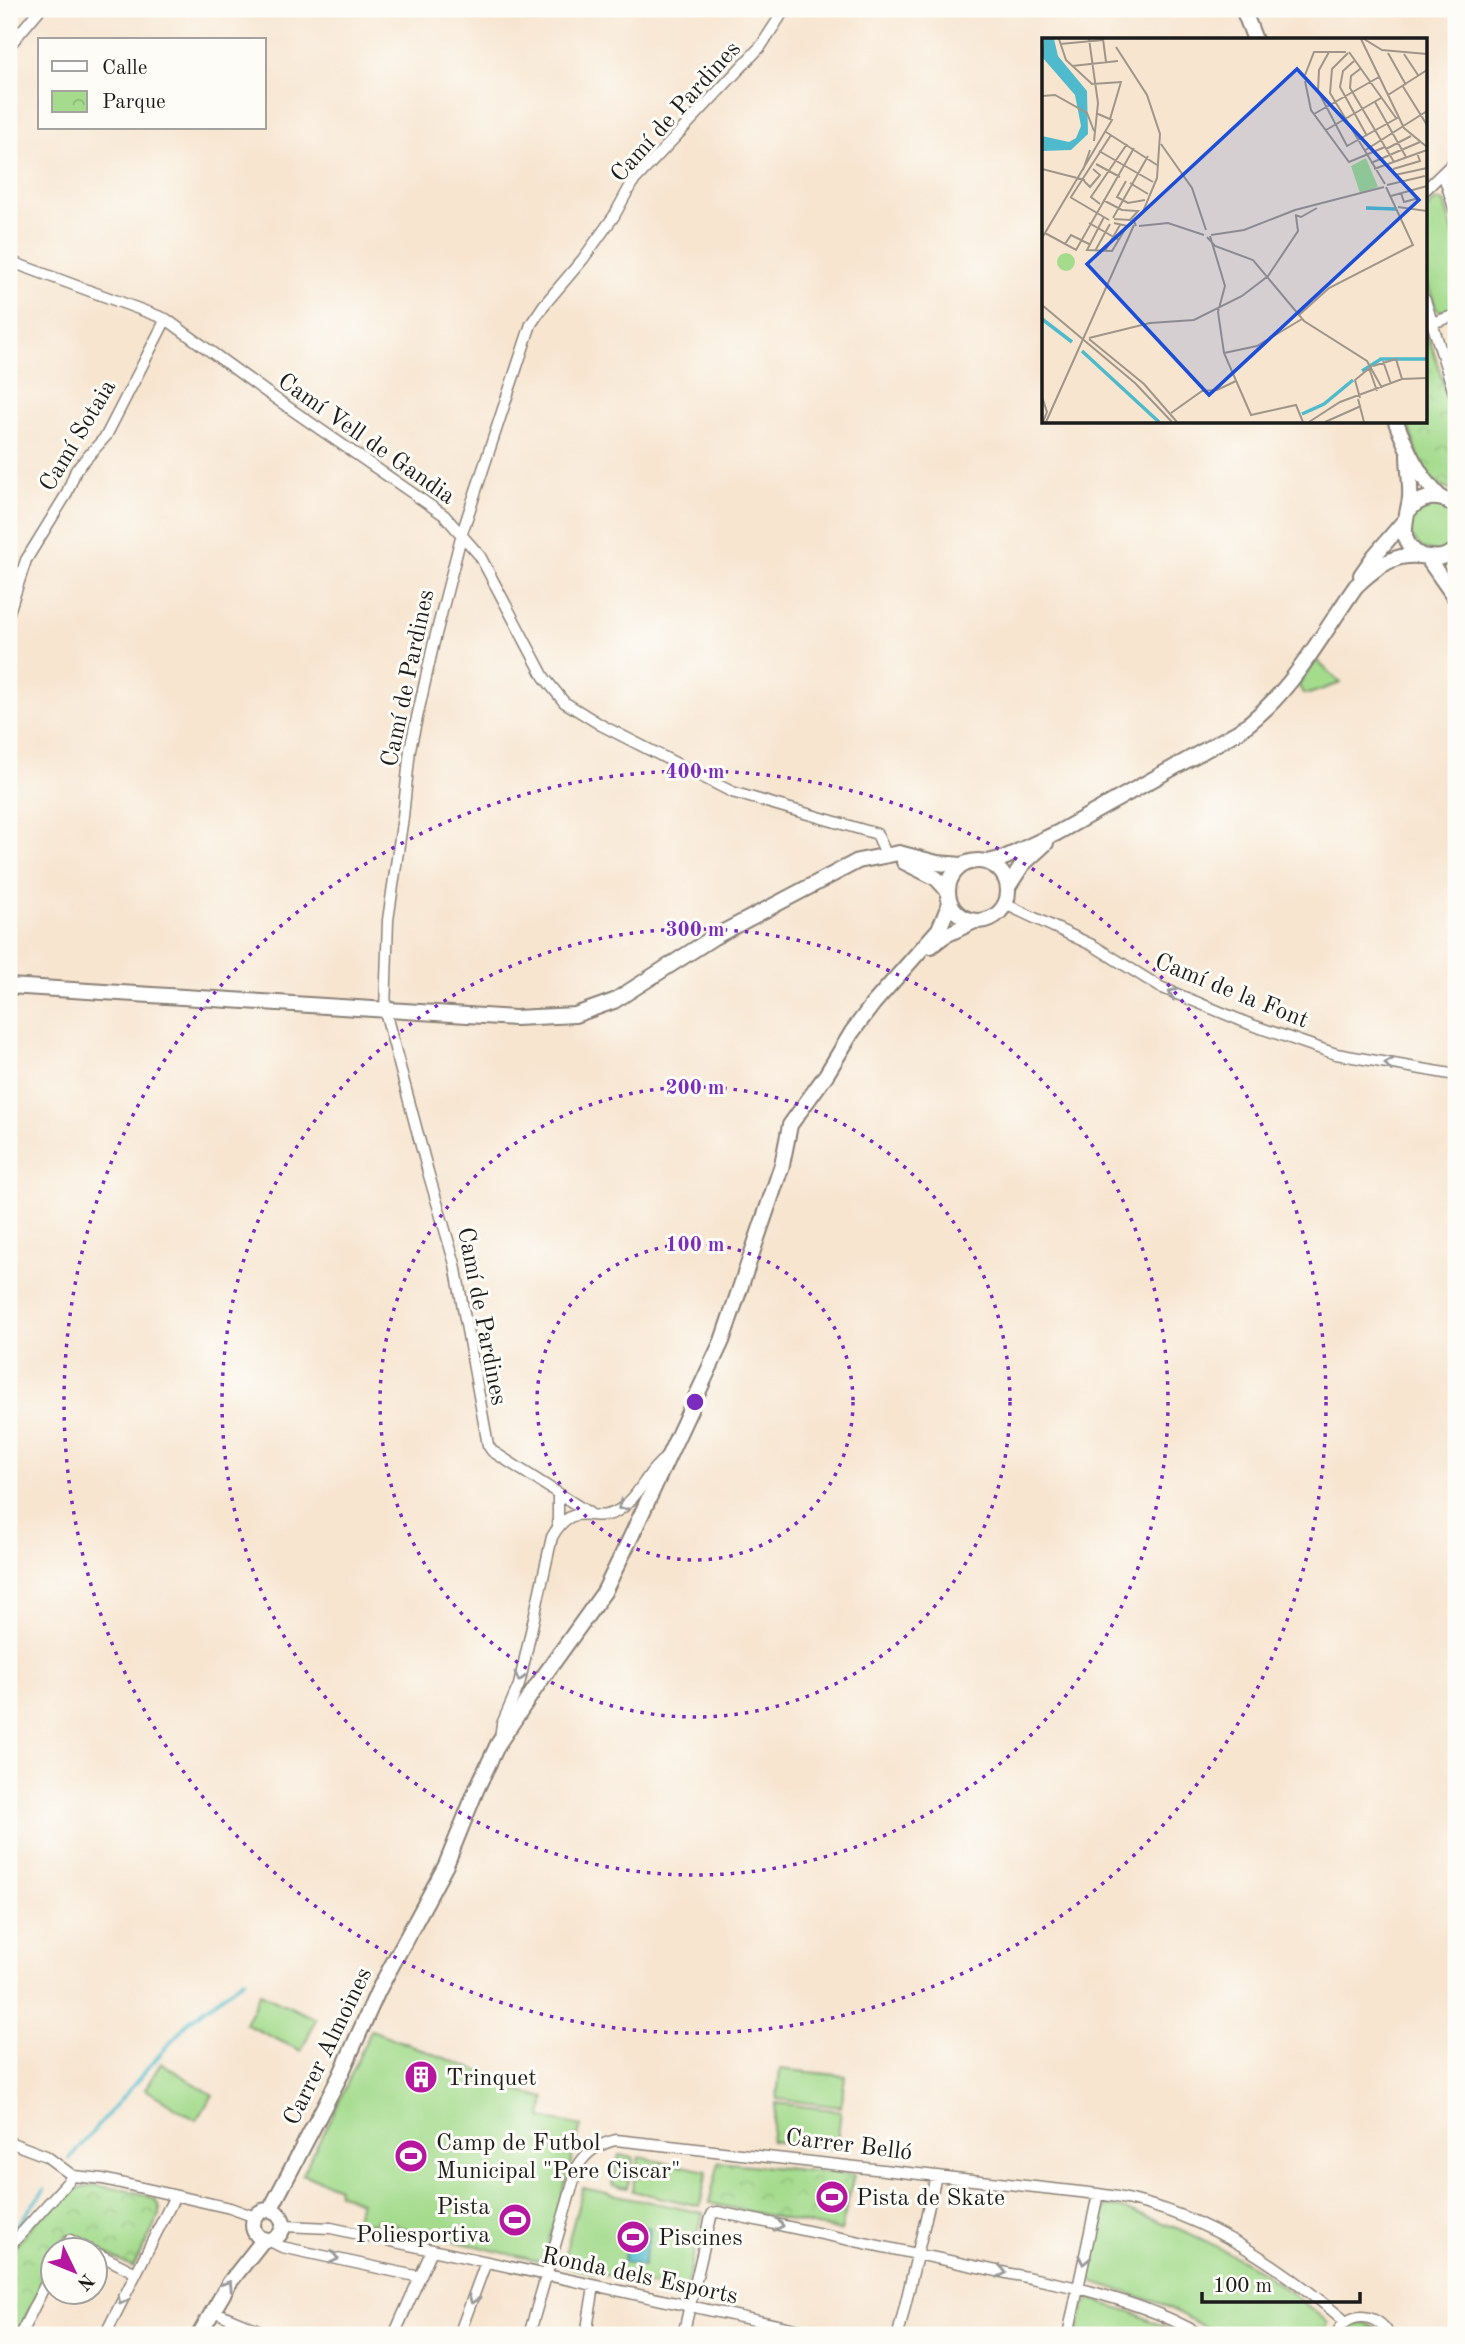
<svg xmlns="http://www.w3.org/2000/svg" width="1465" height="2344" viewBox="0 0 1465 2344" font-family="'Old Standard TT',serif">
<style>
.green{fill:#a4db8d;stroke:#607c54;stroke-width:2}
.park{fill:url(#park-crowns);stroke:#607c54;stroke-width:2}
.water{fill:#4fbacb;stroke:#366b74;stroke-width:2}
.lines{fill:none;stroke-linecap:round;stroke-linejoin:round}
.stream{stroke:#4fbacb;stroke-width:3.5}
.street-casing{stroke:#8a8076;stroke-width:13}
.secondary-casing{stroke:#8a8076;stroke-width:18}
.street{stroke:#fff;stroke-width:10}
.secondary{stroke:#fff;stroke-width:14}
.oneway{stroke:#999}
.ring{fill:none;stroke:#7b2cbf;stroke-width:3.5;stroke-dasharray:3.5 7}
.labels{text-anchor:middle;stroke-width:6;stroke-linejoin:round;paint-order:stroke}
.street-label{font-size:24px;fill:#1c1c1c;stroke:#fdfcf7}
.poi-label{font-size:24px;fill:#1c1c1c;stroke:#fdfcf7;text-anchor:start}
.inset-river{fill:none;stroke:#4fbacb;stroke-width:3.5}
.inset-road{fill:none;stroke:#9f9588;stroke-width:2}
.view{fill:#1d4ed8;fill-opacity:0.15;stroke:#1d4ed8;stroke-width:3.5}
.inset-edge{fill:none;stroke:#1c1c1c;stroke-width:3.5}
.centre{fill:#7b2cbf;stroke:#fdfcf7;stroke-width:3.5}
.ring-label{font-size:21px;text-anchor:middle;font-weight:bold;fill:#7b2cbf;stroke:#fdfcf7;stroke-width:6;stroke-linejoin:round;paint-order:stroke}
</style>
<defs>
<pattern id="park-crowns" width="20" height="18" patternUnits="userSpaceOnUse" patternTransform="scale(1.75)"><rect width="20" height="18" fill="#a4db8d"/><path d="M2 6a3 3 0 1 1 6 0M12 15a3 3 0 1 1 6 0" fill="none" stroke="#8dbb79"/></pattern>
</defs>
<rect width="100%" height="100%" fill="#fdfcf7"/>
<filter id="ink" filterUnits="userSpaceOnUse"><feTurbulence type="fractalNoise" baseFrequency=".0143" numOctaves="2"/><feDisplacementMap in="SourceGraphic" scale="14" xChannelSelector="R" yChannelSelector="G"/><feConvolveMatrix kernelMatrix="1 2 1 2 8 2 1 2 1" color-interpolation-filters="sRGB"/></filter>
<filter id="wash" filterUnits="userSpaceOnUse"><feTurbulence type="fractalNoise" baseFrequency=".00686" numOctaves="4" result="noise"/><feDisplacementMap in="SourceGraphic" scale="28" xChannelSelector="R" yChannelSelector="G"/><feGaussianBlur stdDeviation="1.57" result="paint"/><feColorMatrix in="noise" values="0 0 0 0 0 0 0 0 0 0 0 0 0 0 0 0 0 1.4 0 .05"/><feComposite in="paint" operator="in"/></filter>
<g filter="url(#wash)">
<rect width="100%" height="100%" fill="#f7e5d0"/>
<path class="green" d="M 1436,200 L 1444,202 L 1456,241 L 1456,308 L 1443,312 L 1436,309 L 1425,276 L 1425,211 Z
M 1433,502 L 1455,512 L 1456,538 C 1434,574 1392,530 1417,509 C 1421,506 1428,504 1433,502 Z
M 1316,660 L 1341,683 L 1309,694 L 1304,693 L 1299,687 L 1300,683 Z
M 260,1993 L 316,2019 L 301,2051 L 245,2024 Z
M 371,2030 L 492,2076 L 490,2084 L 545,2098 L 542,2118 L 581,2126 L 543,2262 L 415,2232 L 377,2219 L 374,2224 L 355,2220 L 361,2202 L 338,2193 L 339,2187 L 302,2174 L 332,2117 Z
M 161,2063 L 213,2095 L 196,2120 L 145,2089 Z
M 780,2069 L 845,2076 L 841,2107 L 777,2099 Z
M 776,2103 L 841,2111 L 836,2149 L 771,2141 Z
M 619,2155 L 634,2158 L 627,2188 L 612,2185 Z
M 639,2157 L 707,2171 L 700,2206 L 632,2191 Z
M 583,2188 L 703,2213 L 685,2292 L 567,2267 L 563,2261 Z
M 1111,2206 C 1194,2228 1264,2266 1328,2323 L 1324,2335 L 1219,2335 L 1162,2304 L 1094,2282 L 1090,2277 L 1104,2209 Z
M 1091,2300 L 1132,2312 L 1182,2335 L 1077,2335 L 1084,2304 Z
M 1365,2323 L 1377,2329 L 1381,2335 L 1344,2335 L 1352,2326 Z"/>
<path class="park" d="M 1425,325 L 1456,423 L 1456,488 L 1452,490 C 1423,485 1415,445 1407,422 L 1425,422 Z
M 719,2162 L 854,2175 L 841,2231 L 709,2203 Z
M 94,2185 C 109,2188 143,2191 155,2200 C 160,2204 160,2209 160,2215 L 133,2268 L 70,2235 L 66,2236 L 59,2249 L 52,2250 L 52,2261 L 17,2335 L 9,2335 L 9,2254 C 32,2228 56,2187 94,2185 Z"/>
<path class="water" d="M 631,2224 L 651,2228 L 643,2266 L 623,2262 Z"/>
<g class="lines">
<path class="stream" d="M 69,2159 L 189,2021 L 245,1979
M 9,2236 L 44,2190"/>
</g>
</g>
<g filter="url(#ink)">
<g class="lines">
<defs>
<path id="street" d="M 9,46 L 40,9
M 1443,173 L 1456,214
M 1425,190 L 1456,160
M 9,261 L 166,319 L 269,394 L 444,515 L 480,556 L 544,677 L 564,702 L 601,725 L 732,792 L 877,834 L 886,854
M 1425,300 L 1456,399
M 1432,323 L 1456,315
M 9,612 L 26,560 L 66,495 L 76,470 L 106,436 L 166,319
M 1005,904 L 1094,946 L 1160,987 L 1252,1025 L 1336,1054 L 1456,1075
M 589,1513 L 492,1451 L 488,1445 L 455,1264 L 428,1172 L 385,1011 L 388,920 L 403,817 L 410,749 L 433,646 L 462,533 L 531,324 L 544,305 L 583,259 L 614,216 L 632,183 L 761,46 L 785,9
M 558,1527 L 558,1494
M 500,1738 L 502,1724 L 519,1685 L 552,1537 C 575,1496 593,1527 619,1510 C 640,1497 647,1470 667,1457
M 9,2142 L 46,2156 L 73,2176
M 283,2226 L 331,2228 L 823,2335
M 268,2240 L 282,2247 L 420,2277
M 9,2247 L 73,2176 L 103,2179 L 230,2208 L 255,2217
M 63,2250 L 70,2240 L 90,2250
M 94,2252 L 136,2273
M 213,2311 L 270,2335
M 20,2335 L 52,2271
M 105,2335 L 175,2196
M 394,2335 L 432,2250
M 459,2335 L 486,2262
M 529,2335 L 578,2166 C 587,2151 599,2144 616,2140 L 1098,2194 C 1193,2206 1275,2261 1346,2322
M 586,2335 L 594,2286
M 683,2335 L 711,2217 L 713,2213 L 718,2212 L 1078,2288 C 1122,2300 1162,2312 1201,2335
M 898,2335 L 936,2176
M 1068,2335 L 1098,2194
M 1336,2335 C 1348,2310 1377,2312 1389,2335"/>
<path id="secondary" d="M 1243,9 L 1255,40
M 1396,422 C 1407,450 1419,477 1441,498
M 1408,454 C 1408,468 1411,484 1410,498 C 1407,520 1395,543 1422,556
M 1407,513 C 1419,496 1440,492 1456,507
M 1428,559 L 1456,599
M 1361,575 L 1375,555 L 1404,521
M948 891a30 30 0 1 1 60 0a30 30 0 1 1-60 0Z
M 904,862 L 936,878 L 948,891
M 988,862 L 1004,858 L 1057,833 L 1239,731 C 1291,694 1320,637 1356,586 C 1370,573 1388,557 1408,556 C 1429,554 1437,564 1456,550
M 1008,887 L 1023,864 L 1046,843
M 931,946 L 944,936 L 975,921
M 9,986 L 515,1018 L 575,1015 L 614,1001 L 714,937 L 858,861 L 899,853 L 937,863 L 962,865
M253 2225a15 15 0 1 1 30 0a15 15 0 1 1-30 0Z
M 270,2210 L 340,2076 L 378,1991 L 446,1865 L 477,1788 L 498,1744 L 538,1684 L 604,1592 L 629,1541 L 722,1341 L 782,1165 L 790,1125 L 826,1075 L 852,1032 L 873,1004 L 939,929 L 950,903
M 199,2335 L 230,2282 L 264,2239"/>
</defs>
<use href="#street" class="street-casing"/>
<use href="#secondary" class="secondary-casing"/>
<use href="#street" class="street"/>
<use href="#secondary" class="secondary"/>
</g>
<defs><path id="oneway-chevron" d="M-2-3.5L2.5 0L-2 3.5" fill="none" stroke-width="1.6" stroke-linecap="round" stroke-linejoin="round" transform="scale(1.75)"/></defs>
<g class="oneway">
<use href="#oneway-chevron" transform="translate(1173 993) rotate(-156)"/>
<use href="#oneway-chevron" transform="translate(1389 1064) rotate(-171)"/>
<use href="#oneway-chevron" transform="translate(622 1506) rotate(143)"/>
<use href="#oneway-chevron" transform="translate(520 1677) rotate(105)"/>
<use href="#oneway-chevron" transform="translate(779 2225) rotate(12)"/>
<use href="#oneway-chevron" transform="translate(334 2258) rotate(12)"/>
<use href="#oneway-chevron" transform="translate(1084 2260) rotate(102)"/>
<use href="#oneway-chevron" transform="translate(1002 2272) rotate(12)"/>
<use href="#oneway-chevron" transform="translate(228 2285) rotate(-57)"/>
<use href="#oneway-chevron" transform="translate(473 2299) rotate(110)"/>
<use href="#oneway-chevron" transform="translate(122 2300) rotate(116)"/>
</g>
</g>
<g class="ring">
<circle cx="695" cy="1402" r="158"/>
<circle cx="695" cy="1402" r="315"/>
<circle cx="695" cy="1402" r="473"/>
<circle cx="695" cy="1402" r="631"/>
</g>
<defs>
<symbol id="building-disc" viewBox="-11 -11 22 22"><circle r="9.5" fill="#b5179e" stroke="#fdfcf7"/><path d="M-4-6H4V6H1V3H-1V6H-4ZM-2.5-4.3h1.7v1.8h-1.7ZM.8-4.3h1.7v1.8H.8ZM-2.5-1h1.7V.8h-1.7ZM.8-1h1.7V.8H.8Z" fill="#fff"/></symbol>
<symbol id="stadium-disc" viewBox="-11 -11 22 22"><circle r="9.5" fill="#b5179e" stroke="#fdfcf7"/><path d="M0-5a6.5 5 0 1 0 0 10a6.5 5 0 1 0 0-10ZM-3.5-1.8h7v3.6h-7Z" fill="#fff"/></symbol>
</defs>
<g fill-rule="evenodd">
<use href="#building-disc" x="402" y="2058" width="38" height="38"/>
<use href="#stadium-disc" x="392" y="2137" width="38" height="38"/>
<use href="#stadium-disc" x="813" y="2178" width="38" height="38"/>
<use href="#stadium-disc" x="496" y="2201" width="38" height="38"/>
<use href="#stadium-disc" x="614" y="2218" width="38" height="38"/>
</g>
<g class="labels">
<g class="street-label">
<text transform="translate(675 111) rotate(-48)" y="8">Camí de Pardines</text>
<text transform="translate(77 435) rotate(-59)" y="8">Camí Sotaia</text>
<text transform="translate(367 438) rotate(35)" y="8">Camí Vell de Gandia</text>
<text transform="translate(407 678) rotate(-78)" y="8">Camí de Pardines</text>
<text transform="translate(1232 990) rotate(22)" y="8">Camí de la Font</text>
<text transform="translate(483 1316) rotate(79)" y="8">Camí de Pardines</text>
<text transform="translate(327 2046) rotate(-64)" y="8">Carrer Almoines</text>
<text transform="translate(849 2144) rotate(7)" y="8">Carrer Belló</text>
<text transform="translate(640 2275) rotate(12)" y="8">Ronda dels Esports</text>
</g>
<g class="poi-label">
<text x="446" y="2085">Trinquet</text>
<text x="436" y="2150">Camp de Futbol<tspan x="436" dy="28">Municipal "Pere Ciscar"</tspan></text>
<text x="856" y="2205">Pista de Skate</text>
<text x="490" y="2214" text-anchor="end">Pista<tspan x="490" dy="28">Poliesportiva</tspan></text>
<text x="658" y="2245">Piscines</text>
</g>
</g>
<g transform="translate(1042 38)">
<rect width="385" height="385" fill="#f7e5d0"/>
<path d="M 324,120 L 336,149 L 318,155 L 309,128 ZM15 224a9 9 0 1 1 18 0a9 9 0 1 1-18 0Z" fill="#a4db8d"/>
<path d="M 2,1 L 12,1 L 16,18 L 45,53 L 46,96 L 29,112 L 0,113 L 0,98 L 27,104 L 34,100 L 39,88 L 33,57 L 0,19 Z" fill="#4fbacb"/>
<path class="inset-river" d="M 324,170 L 354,171M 0,281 L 30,304M 40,313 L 117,384M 320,333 L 339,321 L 385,321M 260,376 L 282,366 L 311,342"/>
<path class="inset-road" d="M 17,1 L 24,22 L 50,46 L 80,44M 47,1 L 56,65 L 52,103M 61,1 L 64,24M 319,1 L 362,90 L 385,109M 322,1 L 340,12 L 385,16M 18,6 L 61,2M 74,9 L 105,57 L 118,96 L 115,140 L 100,176 L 92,183 L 94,188M 287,14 L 277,32 L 276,53 L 305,108 L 357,79M 307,14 L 354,80M 306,15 L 290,31 L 288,55 L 343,146M 346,15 L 364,47M 362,16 L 376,37M 312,23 L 301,33 L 298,49 L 325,98M 30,28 L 76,23M 318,31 L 309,38 L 308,50 L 352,124M 263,37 L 272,14 L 304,14M 263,43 L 269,72 L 307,124 L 343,109M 360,47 L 385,87M 346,57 L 385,32M 0,58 L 13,57 L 45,75 L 52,93M 333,64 L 364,119M 272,76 L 337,39M 68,81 L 79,44M 284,92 L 339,60M 64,94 L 115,127M 119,106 L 150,150 L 164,192M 344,111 L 369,98M 57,113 L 111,144M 322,113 L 385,73M 329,125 L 378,104M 54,126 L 78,139M 0,131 L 43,142M 332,131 L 385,112M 351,131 L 378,123 L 375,115M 41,132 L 48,112M 353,137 L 385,130M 42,143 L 48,149 L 58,137 L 51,131M 84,143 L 75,159 L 86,165 L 103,162M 88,145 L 106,156M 345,147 L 383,138M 359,155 L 362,164 L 377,160M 349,158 L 385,148M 28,159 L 67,182M 29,159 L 69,97M 61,162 L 80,172 L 96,173 L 88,182 L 72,181M 58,166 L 49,159 L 85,106M 356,169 L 385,173M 253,177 L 259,179 L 275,170M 62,179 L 45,212 L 70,213 L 85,188 L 72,185M 71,180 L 106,118M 47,185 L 77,202M 97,188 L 126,185 L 162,197M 3,195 L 34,212 L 92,110M 169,197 L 202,192 L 253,172 L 342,149M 168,198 L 183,248 L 176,274 L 182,315 L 209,377 L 254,367 L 261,384M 165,199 L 173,208 L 211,222 L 262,283 L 325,323 L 340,350M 0,200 L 70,82 L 54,75M 23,206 L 29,197 L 47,206M 53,213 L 68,186M 63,213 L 78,187M 0,267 L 93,345 L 130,384M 257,277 L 287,250 L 371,207 L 344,149M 47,300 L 108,285 L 152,282 L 200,258 L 226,238 L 256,193 L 254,178M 47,301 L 102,346 L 135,384M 182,315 L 215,308 L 260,281M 341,323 L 349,346M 331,328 L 354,321 L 360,341M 327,330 L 335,353M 0,359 L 5,374 L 1,384M 318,360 L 313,342 L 330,328M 316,361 L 322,384M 129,375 L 160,353 L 175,352 L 194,343M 4,384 L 92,187M 267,384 L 298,364 L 360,341 L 385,340M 283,384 L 319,368"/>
<path class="view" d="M 255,31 L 377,162 L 167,357 L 45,226 Z"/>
<rect width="385" height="385" class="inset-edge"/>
</g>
<circle cx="695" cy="1402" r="10" class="centre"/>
<g class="ring-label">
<text x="695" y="778">400 m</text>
<text x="695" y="936">300 m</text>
<text x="695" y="1094">200 m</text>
<text x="695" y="1251">100 m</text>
</g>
<rect width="1465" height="2344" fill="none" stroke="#fdfcf7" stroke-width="35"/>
<rect x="38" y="38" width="228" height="91" fill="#fdfcf7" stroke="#a3a29f" stroke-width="2"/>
<rect x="52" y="61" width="35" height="10" fill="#ffffff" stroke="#a3a29f" stroke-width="2"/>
<text x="102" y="74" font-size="21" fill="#1c1c1c">Calle</text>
<rect x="52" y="91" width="35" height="21" fill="url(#park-crowns)" stroke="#a3a29f" stroke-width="2"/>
<text x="102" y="108" font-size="21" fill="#1c1c1c">Parque</text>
<g transform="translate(74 2271) rotate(133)"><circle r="33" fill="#fdfcf7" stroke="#a3a29f" stroke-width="2"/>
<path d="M0-5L12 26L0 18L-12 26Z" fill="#b5179e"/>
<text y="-10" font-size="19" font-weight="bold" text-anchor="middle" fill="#1c1c1c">N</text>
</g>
<path d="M1202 2292v10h158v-10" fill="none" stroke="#1c1c1c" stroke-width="3.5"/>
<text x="1213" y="2292" font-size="21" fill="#1c1c1c" stroke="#fdfcf7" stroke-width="5" paint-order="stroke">100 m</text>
</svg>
